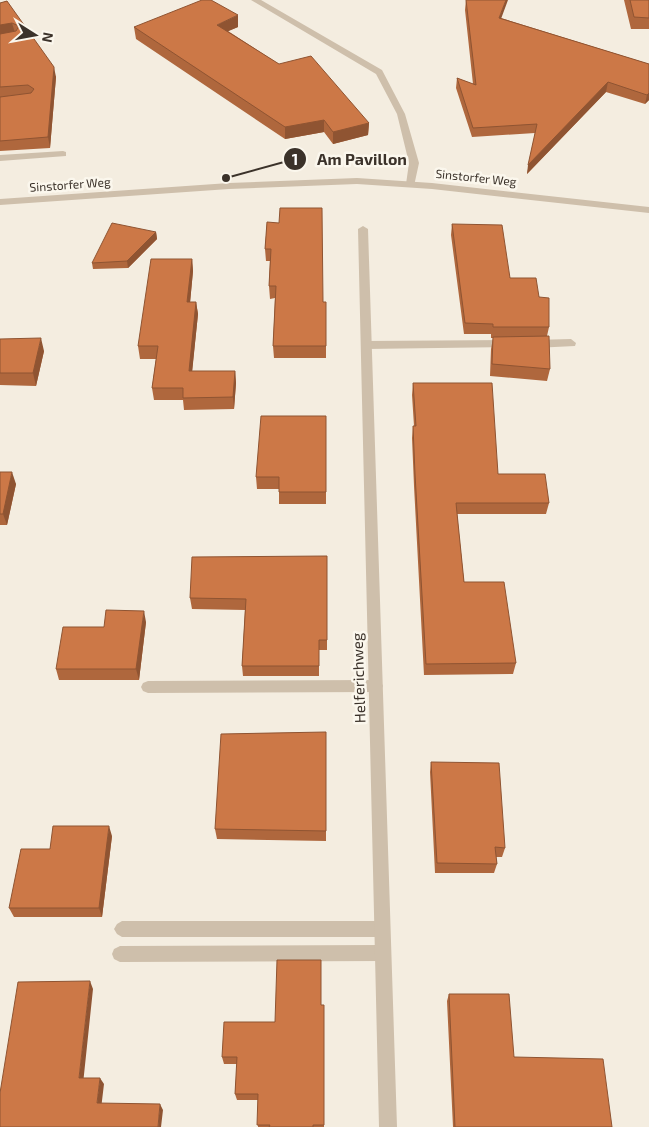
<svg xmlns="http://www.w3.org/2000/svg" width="649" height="1127" viewBox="0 0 649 1127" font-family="'Exo 2',sans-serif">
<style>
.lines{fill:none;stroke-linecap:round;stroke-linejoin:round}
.service{fill:#cebfab;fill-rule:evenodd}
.minor{fill:#cebfab;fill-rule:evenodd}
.tertiary{fill:#cebfab;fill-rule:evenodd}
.wall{fill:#af673d}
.shaded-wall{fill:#8f5432}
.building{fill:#cc7847;stroke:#8f5432}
.labels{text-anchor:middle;stroke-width:5;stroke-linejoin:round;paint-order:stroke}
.far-street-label{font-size:12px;fill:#3b322a;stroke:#fbf7ed}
.street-label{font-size:15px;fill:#3b322a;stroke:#fbf7ed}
.leader{fill:none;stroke:#3b322a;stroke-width:2}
.callout-dot{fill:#3b322a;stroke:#fbf7ed;stroke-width:2}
.mark-label{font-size:15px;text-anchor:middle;font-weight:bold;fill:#fff}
.callout-label{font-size:16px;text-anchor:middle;font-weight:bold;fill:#3b322a;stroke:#fbf7ed;stroke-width:5;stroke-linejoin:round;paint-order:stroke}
</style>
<rect width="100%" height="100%" fill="#f4ede0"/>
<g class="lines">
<path class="service" d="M 63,151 L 66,152 L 66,156 L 0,161 L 0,155 Z
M 571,339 L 576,343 L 575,346 L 534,348 L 529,344 L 534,340 Z
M 509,340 L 514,344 L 513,347 L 366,349 L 361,345 L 366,341 Z
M 376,680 L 381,682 L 383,686 L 381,690 L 376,692 L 148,693 L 143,691 L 141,687 L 143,683 L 148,681 Z
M 122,921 L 382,921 L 387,924 L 390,929 L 387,934 L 382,937 L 122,937 L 117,934 L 114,929 L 117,924 Z
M 383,945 L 389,948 L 391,953 L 389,958 L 383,961 L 120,962 L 114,959 L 112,954 L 114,949 L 120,946 Z"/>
<path class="minor" d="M 251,0 L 261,0 L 382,70 L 405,114 L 419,163 L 414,186 L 408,186 L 406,184 L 409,163 L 397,114 L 376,74 Z
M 363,226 L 368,229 L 397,1127 L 379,1127 L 358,229 Z"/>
<path class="tertiary" d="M 357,178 L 432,183 L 649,207 L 649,213 L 432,189 L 357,184 L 229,189 L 0,205 L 0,199 L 229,183 Z"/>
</g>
<path class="wall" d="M 466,0 L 501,18 L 649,64 L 649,100 L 645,104 L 606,92 L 527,174 L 535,133 L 472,137 L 456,88 L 457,78 L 473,84 L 465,10 Z
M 624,0 L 649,0 L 649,29 L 631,29 Z
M 7,1 L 56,77 L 50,148 L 0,151 L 0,3 Z
M 134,27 L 238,27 L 228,31 L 369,123 L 368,135 L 333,144 L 324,132 L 285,139 L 136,39 Z
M 267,222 L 323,302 L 326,302 L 326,358 L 274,358 L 273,346 L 275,298 L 270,299 L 269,286 L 270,261 L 266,261 L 265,249 Z
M 452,224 L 510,278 L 539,297 L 549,327 L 547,336 L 550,369 L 547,381 L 490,376 L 491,349 L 493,338 L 491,338 L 491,334 L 464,334 L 451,235 Z
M 156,232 L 157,239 L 128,268 L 93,269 L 92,263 Z
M 192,259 L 193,271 L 190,302 L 196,302 L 198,314 L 192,371 L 235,371 L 236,383 L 234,409 L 184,410 L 183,400 L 154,400 L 152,388 L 156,359 L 140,359 L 138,346 Z
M 0,339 L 44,351 L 36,386 L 0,385 Z
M 413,383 L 498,474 L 549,503 L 546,514 L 457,514 L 464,582 L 516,663 L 513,674 L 424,675 L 414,486 L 412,438 L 413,426 L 414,426 L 412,395 Z
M 326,416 L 326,504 L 279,504 L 279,489 L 257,489 L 256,477 Z
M 0,472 L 16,484 L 7,525 L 0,525 Z
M 327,556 L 327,650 L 319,650 L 319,676 L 243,676 L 242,666 L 245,610 L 192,609 L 190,598 Z
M 146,622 L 139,680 L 59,680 L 56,669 L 104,627 Z
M 326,732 L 326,841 L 217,839 L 215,829 Z
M 431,762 L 505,848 L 502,857 L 496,857 L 497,864 L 494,873 L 435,873 L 430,772 Z
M 112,836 L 102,917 L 14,917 L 9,908 Z
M 449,994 L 514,1057 L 612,1127 L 453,1127 L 447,1001 Z
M 321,1005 L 324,1005 L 324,1127 L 258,1127 L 258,1100 L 237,1100 L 235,1094 L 237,1064 L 224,1064 L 222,1057 L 275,1022 Z"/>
<path class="shaded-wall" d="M 506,0 L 508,0 L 498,27 L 499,18 Z
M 238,15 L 238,27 L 217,36 L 217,25 Z
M 12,23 L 15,33 L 0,36 L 0,25 Z
M 54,67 L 56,77 L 50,148 L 48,137 Z
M 608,82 L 606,92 L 527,174 L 528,165 Z
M 649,93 L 649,100 L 645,104 L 647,95 Z
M 324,120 L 324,132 L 285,139 L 285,127 Z
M 369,123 L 368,135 L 333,144 L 333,132 Z
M 156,232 L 157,239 L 128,268 L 127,261 Z
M 192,259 L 193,271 L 189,314 L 187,302 Z
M 196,302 L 198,314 L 191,383 L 189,371 Z
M 41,338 L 44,351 L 36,386 L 33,373 Z
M 235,371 L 236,383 L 234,409 L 233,397 Z
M 12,472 L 16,484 L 7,525 L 3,514 Z
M 144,611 L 146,622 L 139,680 L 136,669 Z
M 109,826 L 112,836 L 102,917 L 99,908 Z
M 90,981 L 93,989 L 83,1084 L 79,1078 Z
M 100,1078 L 104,1084 L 101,1109 L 97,1103 Z
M 160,1104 L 163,1110 L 161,1127 L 158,1127 Z"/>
<path class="building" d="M 202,0 L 211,0 L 238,15 L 217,25 L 279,64 L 311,56 L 369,123 L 333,132 L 324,120 L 285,127 L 134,27 Z
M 466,0 L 506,0 L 499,18 L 649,64 L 649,93 L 647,95 L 608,82 L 528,165 L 537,124 L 473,128 L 457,78 L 476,85 Z
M 630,0 L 649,0 L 649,18 L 634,17 Z
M 7,1 L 54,67 L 48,137 L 0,141 L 0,97 L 31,93 L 34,89 L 28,85 L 0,87 L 0,34 L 16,31 L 19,26 L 12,23 L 0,25 L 0,3 Z
M 280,208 L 322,208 L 323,302 L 326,302 L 326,346 L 273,346 L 276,286 L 269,286 L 271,249 L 265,249 L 267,222 L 279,223 Z
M 112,223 L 156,232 L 127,261 L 92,263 Z
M 452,224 L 502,225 L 510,278 L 536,278 L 539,297 L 549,298 L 549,327 L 493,327 L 493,324 L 465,323 Z
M 151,259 L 192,259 L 187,302 L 196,302 L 189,371 L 235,371 L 233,397 L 183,398 L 183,388 L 152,388 L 158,346 L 138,346 Z
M 549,336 L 550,369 L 492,364 L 493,337 Z
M 41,338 L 33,373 L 0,373 L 0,339 Z
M 413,383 L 492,383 L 498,474 L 545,474 L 549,503 L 456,503 L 464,582 L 504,582 L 516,663 L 426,664 L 415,474 L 413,426 L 416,426 Z
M 261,416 L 326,416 L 326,492 L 279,492 L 279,477 L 256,477 Z
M 0,472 L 12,472 L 3,514 L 0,514 Z
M 327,556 L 327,640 L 319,640 L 319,666 L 242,666 L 246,599 L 190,598 L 192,557 Z
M 106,610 L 144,611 L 136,669 L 56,669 L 63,627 L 104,627 Z
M 326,732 L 326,831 L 215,829 L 221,734 Z
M 431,762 L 499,763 L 505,848 L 495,847 L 497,864 L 437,863 Z
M 53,826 L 109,826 L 99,908 L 9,908 L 21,849 L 50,849 Z
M 277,960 L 321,960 L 321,1005 L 324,1005 L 324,1125 L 313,1125 L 313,1127 L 269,1127 L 270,1125 L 257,1125 L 258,1094 L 235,1094 L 237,1057 L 222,1057 L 224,1022 L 275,1022 Z
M 90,981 L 79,1078 L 100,1078 L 97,1103 L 160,1104 L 158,1127 L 0,1127 L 0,1093 L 18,982 Z
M 449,994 L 509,994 L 514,1057 L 603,1059 L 612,1127 L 455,1127 Z"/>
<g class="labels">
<g class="far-street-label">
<text transform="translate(476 178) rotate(6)" y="4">Sinstorfer Weg</text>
<text transform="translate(70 185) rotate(-4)" y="4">Sinstorfer Weg</text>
</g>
<g class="street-label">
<text transform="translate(359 678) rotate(-92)" y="5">Helferichweg</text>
</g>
</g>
<path class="leader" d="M226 178L295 159"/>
<g class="callout-dot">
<circle cx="226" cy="178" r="5"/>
<circle cx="295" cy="159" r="12"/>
</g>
<g class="mark-label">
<text x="295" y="165">1</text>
</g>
<g class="callout-label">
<text x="362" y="165">Am Pavillon</text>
</g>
<g transform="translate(35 35) rotate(101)" stroke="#fbf7ed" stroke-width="4" paint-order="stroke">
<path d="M0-4L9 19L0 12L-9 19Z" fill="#3b322a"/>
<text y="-8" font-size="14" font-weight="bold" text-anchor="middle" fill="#3b322a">N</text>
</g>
</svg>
